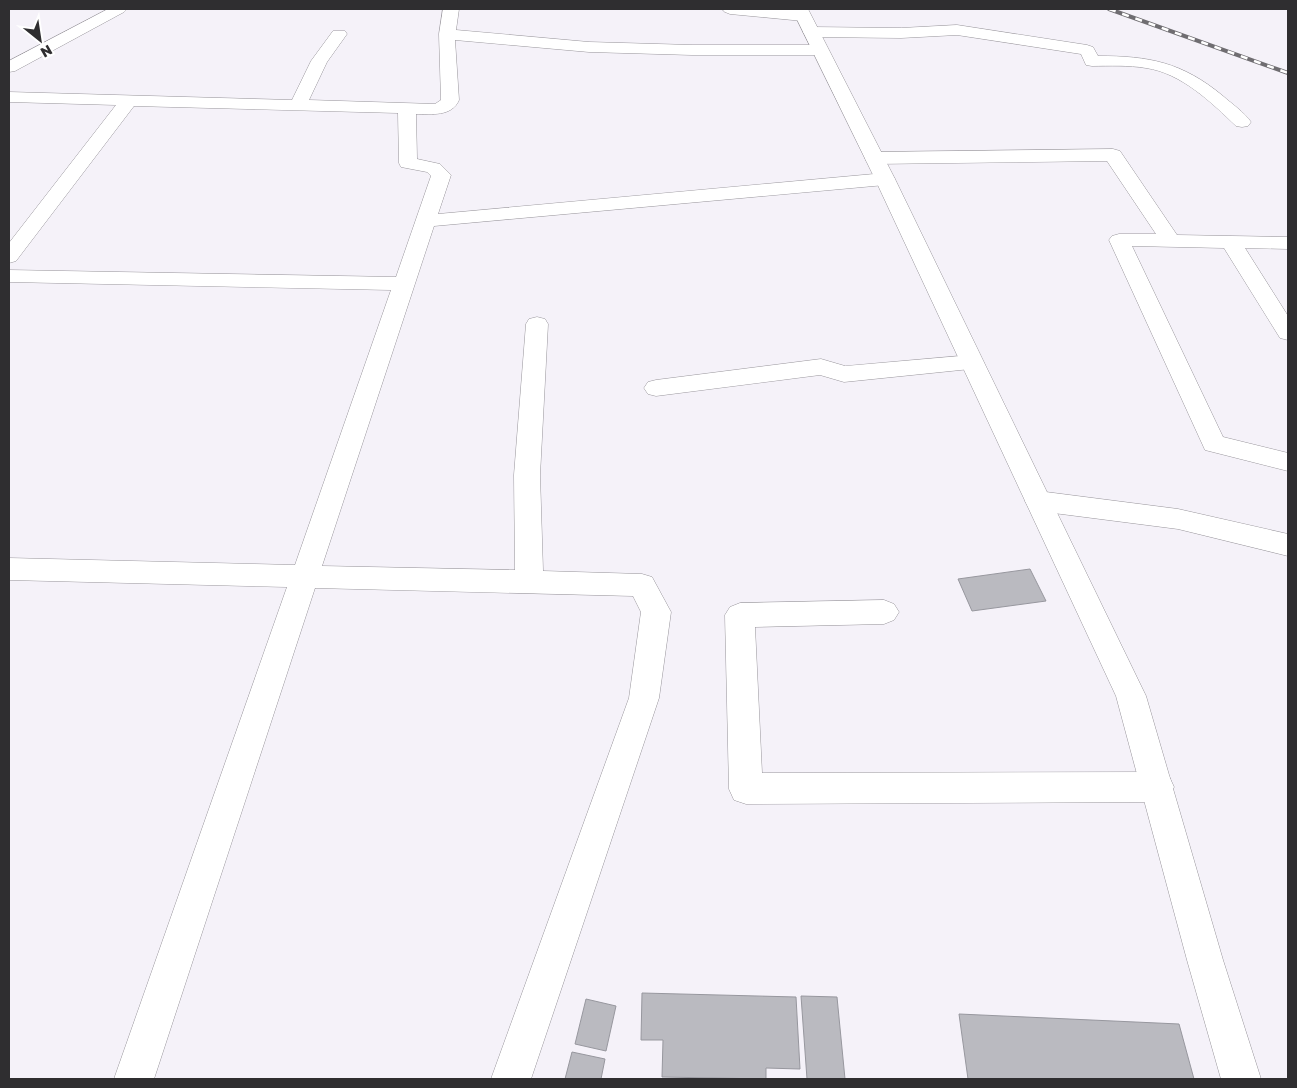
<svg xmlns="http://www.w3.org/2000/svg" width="1297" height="1088" viewBox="0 0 1297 1088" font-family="'Golos Text',sans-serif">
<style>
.building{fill:#babac0;stroke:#97979e}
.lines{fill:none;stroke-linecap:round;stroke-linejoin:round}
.minor-casing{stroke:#98959b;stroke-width:1}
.tertiary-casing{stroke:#98959b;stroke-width:1}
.minor{fill:#fff;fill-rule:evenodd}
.tertiary{fill:#fff;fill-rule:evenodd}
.rail-casing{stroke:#6f6d71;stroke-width:4}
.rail{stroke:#fff;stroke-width:2.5;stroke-dasharray:7;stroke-linecap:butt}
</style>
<rect width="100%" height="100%" fill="#f5f2f9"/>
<path class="building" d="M 1030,569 L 1046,601 L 972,611 L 958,579 Z
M 642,993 L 796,997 L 800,1069 L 766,1068 L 766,1079 L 662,1077 L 663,1040 L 641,1040 Z
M 801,996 L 837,997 L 845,1079 L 807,1079 Z
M 586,999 L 616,1006 L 606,1051 L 575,1044 Z
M 959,1014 L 1179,1024 L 1194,1079 L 968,1079 Z
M 572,1052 L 605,1059 L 601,1079 L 565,1079 Z"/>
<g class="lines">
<defs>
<path id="minor" d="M 108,9 L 127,9 L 124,12 L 15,71 L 9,72 L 9,61 Z
M 443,9 L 459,9 L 456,30 L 589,42 L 692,45 L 820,45 L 826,47 L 828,50 L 826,53 L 820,55 L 692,55 L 589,52 L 455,40 L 459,100 C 452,117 431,114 416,114 L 417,159 L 440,164 L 451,175 L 438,214 L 885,173 L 892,175 L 895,179 L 892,183 L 885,185 L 434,226 L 322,566 L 515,570 L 514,475 L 526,324 L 529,319 L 537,317 L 545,319 L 548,324 L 540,475 L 543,571 L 642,574 L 652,577 L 671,612 L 659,698 L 531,1079 L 491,1079 L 629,698 L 641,612 L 633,596 L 315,588 L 154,1079 L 114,1079 L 287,587 L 9,580 L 9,558 L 295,565 L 391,290 L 9,282 L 9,270 L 396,277 L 431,176 L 427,172 L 401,167 L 399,163 L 398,113 L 134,106 L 16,261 L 9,263 L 9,243 L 116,105 L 9,102 L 9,92 L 292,100 L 311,61 L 333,31 L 345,31 L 347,34 L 327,62 L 309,100 L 435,104 L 441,100 L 439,34 Z
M 722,9 C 749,7 782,6 808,13 L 811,16 L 808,19 L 803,21 L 730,14 L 725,12 Z
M 957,25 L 1087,45 L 1093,47 L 1098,56 C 1149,56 1182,62 1223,96 C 1232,104 1244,112 1251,122 L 1248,126 L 1242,127 L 1236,126 C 1211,102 1181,73 1146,68 C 1128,65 1110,66 1092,66 L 1086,65 L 1081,54 L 957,35 L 901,38 L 811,37 L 805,35 L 803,32 L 805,29 L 811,27 L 901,28 Z
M 1113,149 L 1120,151 L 1177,235 L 1288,237 L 1288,249 L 1245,248 L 1288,316 L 1288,340 L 1280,338 L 1224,248 L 1132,246 L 1223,437 L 1288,453 L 1288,471 L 1205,450 L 1109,240 L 1112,236 L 1119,234 L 1156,234 L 1107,161 L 874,164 L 867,162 L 865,158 L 867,154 L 874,152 Z
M 972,355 L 980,358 L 984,363 L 980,368 L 844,382 L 820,375 L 656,396 L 648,394 L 644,388 L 648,382 L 656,380 L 821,359 L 845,366 Z
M 1038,491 L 1178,509 L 1288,534 L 1288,556 L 1178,529 L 1038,511 L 1029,508 L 1025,501 L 1029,494 Z
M 884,600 L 894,604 L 899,612 L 894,620 L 884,624 L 755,627 L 762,773 L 1157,772 L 1169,776 L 1174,787 L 1169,798 L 1157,802 L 746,804 L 734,800 L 729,789 L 725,615 L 730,607 L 740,603 Z"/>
<path id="tertiary" d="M 792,9 L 808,9 L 895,179 L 1146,696 L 1223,960 L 1261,1079 L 1221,1079 L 1187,960 L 1116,696 L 875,179 Z"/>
</defs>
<use href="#minor" class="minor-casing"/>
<use href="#tertiary" class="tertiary-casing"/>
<use href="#minor" class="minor"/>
<use href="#tertiary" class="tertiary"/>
<defs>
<path id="rail" d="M 1109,9 L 1288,73"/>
</defs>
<use href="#rail" class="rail-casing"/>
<use href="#rail" class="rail"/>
</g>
<rect width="1297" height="1088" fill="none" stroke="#2f2e30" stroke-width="20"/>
<g transform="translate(40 40) rotate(150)" stroke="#ffffff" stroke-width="4" paint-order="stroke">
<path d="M0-4L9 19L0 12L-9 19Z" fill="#2f2e30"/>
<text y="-8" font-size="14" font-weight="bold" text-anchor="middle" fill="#2f2e30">N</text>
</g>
</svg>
